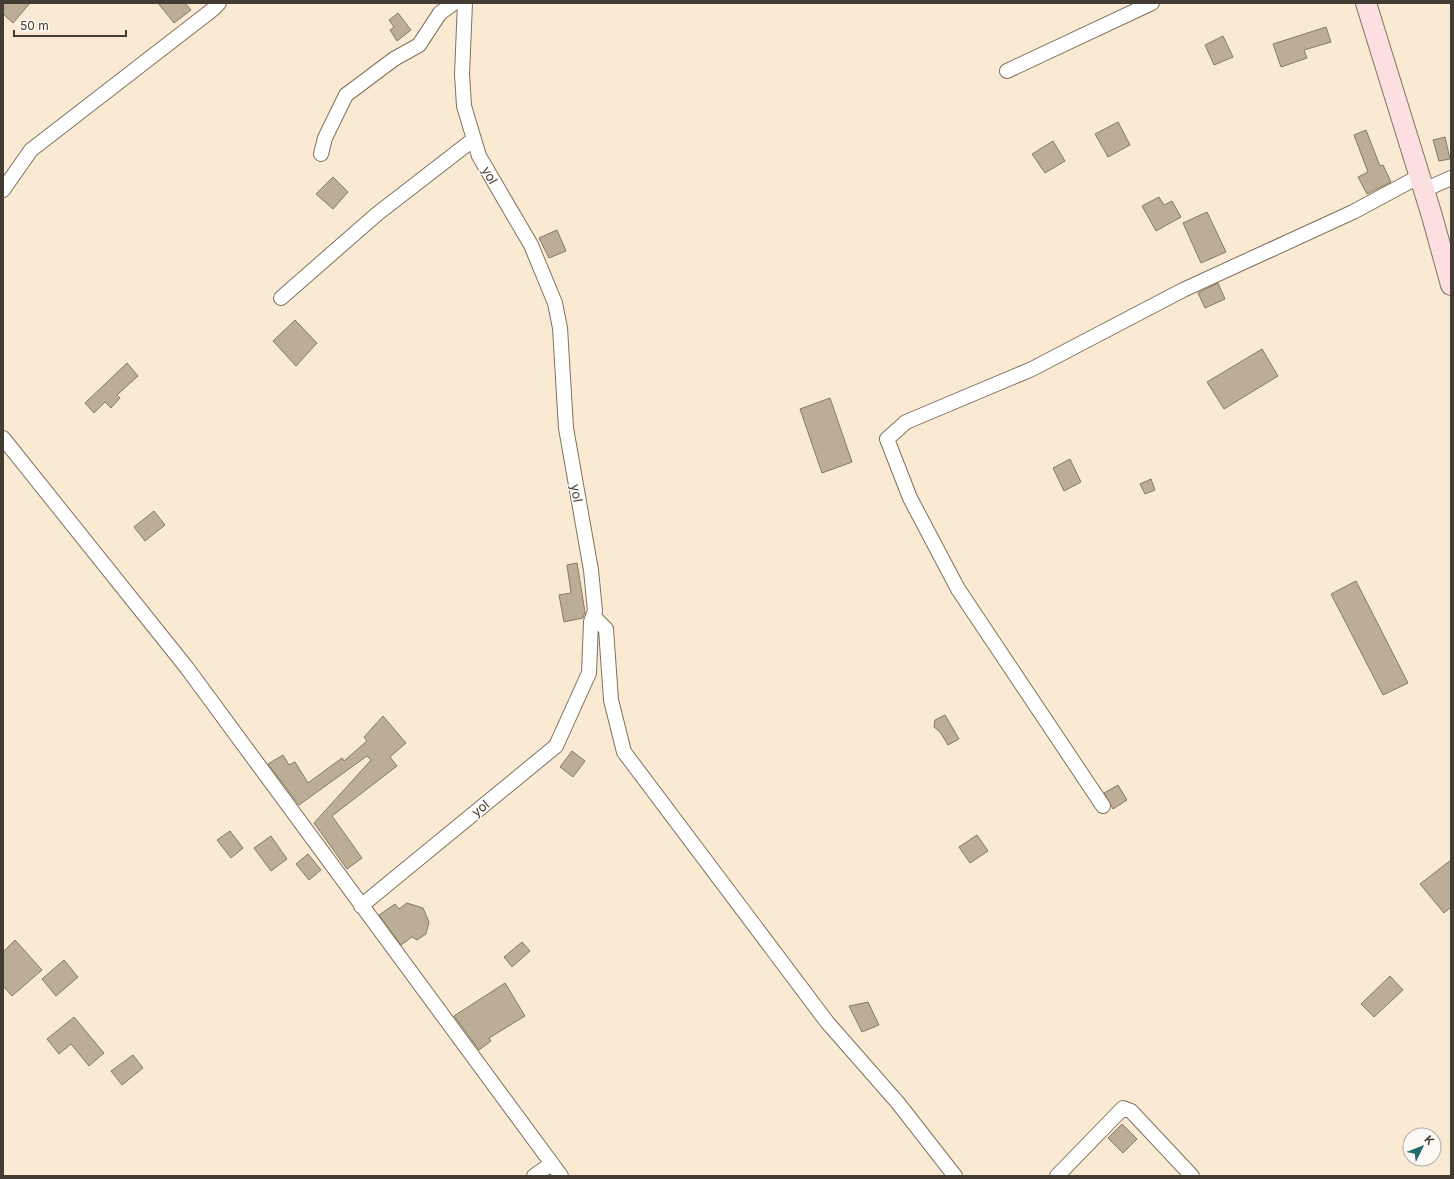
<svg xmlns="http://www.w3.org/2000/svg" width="1454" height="1179" viewBox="0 0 1454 1179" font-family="Inter,sans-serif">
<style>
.building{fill:#bbad96;stroke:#877964}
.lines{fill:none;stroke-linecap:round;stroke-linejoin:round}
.minor-casing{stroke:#7f725d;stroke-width:16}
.secondary-casing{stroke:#7f725d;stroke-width:22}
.minor{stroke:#fff;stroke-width:14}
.secondary{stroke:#fcdfe0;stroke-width:20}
.labels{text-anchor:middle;stroke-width:3;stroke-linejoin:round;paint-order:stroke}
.street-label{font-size:13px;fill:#423c32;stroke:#fcf9f5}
</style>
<rect width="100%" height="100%" fill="#faead3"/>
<path class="building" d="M 3,3 L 30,3 L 13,23 L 3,14 Z
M 158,3 L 185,3 L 191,10 L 174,23 Z
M 398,13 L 411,30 L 397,41 L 390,30 L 394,27 L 389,20 Z
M 1326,27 L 1331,42 L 1304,50 L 1307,58 L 1281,67 L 1273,44 Z
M 1223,36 L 1233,57 L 1214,65 L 1205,45 Z
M 1118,122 L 1130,145 L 1108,157 L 1095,134 Z
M 1366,130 L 1380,166 L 1383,165 L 1391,182 L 1367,194 L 1358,177 L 1368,172 L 1354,135 Z
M 1445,137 L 1450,159 L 1439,161 L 1433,140 Z
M 1053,141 L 1065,161 L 1045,173 L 1032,154 Z
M 333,177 L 348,192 L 333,209 L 316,194 Z
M 1159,197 L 1164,205 L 1172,201 L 1181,217 L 1156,231 L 1142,206 Z
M 1207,212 L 1226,252 L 1201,263 L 1183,223 Z
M 557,230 L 566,251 L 549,258 L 539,238 Z
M 1218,283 L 1225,299 L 1205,308 L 1198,293 Z
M 295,320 L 317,343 L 296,366 L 273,341 Z
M 1262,349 L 1278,376 L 1224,409 L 1207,382 Z
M 127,363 L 138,376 L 117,395 L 120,398 L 111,408 L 105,402 L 94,413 L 85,403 Z
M 830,398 L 852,462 L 822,473 L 800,409 Z
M 1070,459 L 1081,482 L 1064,491 L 1053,468 Z
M 1151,479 L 1155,490 L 1145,494 L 1140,484 Z
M 154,511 L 165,525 L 145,541 L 134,527 Z
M 577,563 L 585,612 L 583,618 L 564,622 L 559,595 L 571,593 L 567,565 Z
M 1356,581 L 1408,683 L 1383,695 L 1331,594 Z
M 945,715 L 959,739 L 948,745 L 940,732 L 934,727 L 935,720 Z
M 383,716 L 406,743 L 390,757 L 397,766 L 332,816 L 362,858 L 347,869 L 314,823 L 371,760 L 367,756 L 299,805 L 268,764 L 283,755 L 289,765 L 295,762 L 308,783 L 342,758 L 344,761 L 367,741 L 364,737 Z
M 572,751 L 585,761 L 573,777 L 560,767 Z
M 1118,785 L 1127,800 L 1113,809 L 1104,793 Z
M 230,831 L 243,848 L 231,858 L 217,840 Z
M 977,835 L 988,851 L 970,863 L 959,847 Z
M 271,836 L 287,859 L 271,871 L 254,848 Z
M 308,854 L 321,870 L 309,880 L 296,864 Z
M 1451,860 L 1451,907 L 1444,913 L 1420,884 Z
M 407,903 L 423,908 L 429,922 L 426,934 L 417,940 L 412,937 L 401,945 L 379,915 L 395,904 L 399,909 Z
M 15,940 L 42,970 L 12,996 L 3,986 L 3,952 Z
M 522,942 L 530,951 L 512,967 L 504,957 Z
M 64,960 L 78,977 L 56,996 L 42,979 Z
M 1390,976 L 1403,990 L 1374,1017 L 1361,1004 Z
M 505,983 L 525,1016 L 489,1038 L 491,1041 L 479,1050 L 454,1016 Z
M 868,1002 L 879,1025 L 862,1032 L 849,1006 Z
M 74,1017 L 104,1053 L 89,1066 L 71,1044 L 59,1054 L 47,1039 Z
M 133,1055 L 143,1068 L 122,1085 L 111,1071 Z
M 1122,1124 L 1137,1139 L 1123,1153 L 1108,1138 Z"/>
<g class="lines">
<defs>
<path id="minor" d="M 1007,71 L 1152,3
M 321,154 L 325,138 L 346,95 L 394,59 L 419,45 L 440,13 L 454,3
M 3,190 L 31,150 L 212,10 L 219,3
M 1424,190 L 1451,178
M 281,298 L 377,214 L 474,139
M 3,438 L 187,668 L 561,1176
M 593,616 L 606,629 L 611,700 L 624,752 L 827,1022 L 898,1103 L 955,1176
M 1103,806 L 958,589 L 910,498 L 887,439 L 906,422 L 1032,369 L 1183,290 L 1353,212 L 1420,176
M 361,906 L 556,746 L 589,673 L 591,622 L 595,611 L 591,570 L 566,428 L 560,328 L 555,303 L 531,245 L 479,156 L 464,106 L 462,74 L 465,3
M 534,1176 L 551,1164
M 1057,1176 L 1123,1108 L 1131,1111 L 1192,1176"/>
<path id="secondary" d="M 1366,3 L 1432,216 L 1451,285"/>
</defs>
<use href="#minor" class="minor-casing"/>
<use href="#secondary" class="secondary-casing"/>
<use href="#minor" class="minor"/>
<use href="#secondary" class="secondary"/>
</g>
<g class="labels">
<g class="street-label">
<text transform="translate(490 175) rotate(60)" y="5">yol</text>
<text transform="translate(577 493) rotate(80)" y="5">yol</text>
<text transform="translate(480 808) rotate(-39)" y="5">yol</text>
</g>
</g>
<rect width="1454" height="1179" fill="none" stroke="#423c32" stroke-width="8"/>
<g transform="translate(1422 1147) rotate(47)"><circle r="19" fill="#fcf9f5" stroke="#b2ada7"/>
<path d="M0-3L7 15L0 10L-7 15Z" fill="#226e6d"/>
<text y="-6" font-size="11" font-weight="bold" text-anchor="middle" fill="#423c32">K</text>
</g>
<path d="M14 30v6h112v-6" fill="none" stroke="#423c32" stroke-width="2"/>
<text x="20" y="30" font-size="12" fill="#423c32" stroke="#fcf9f5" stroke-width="3" paint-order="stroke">50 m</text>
</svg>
